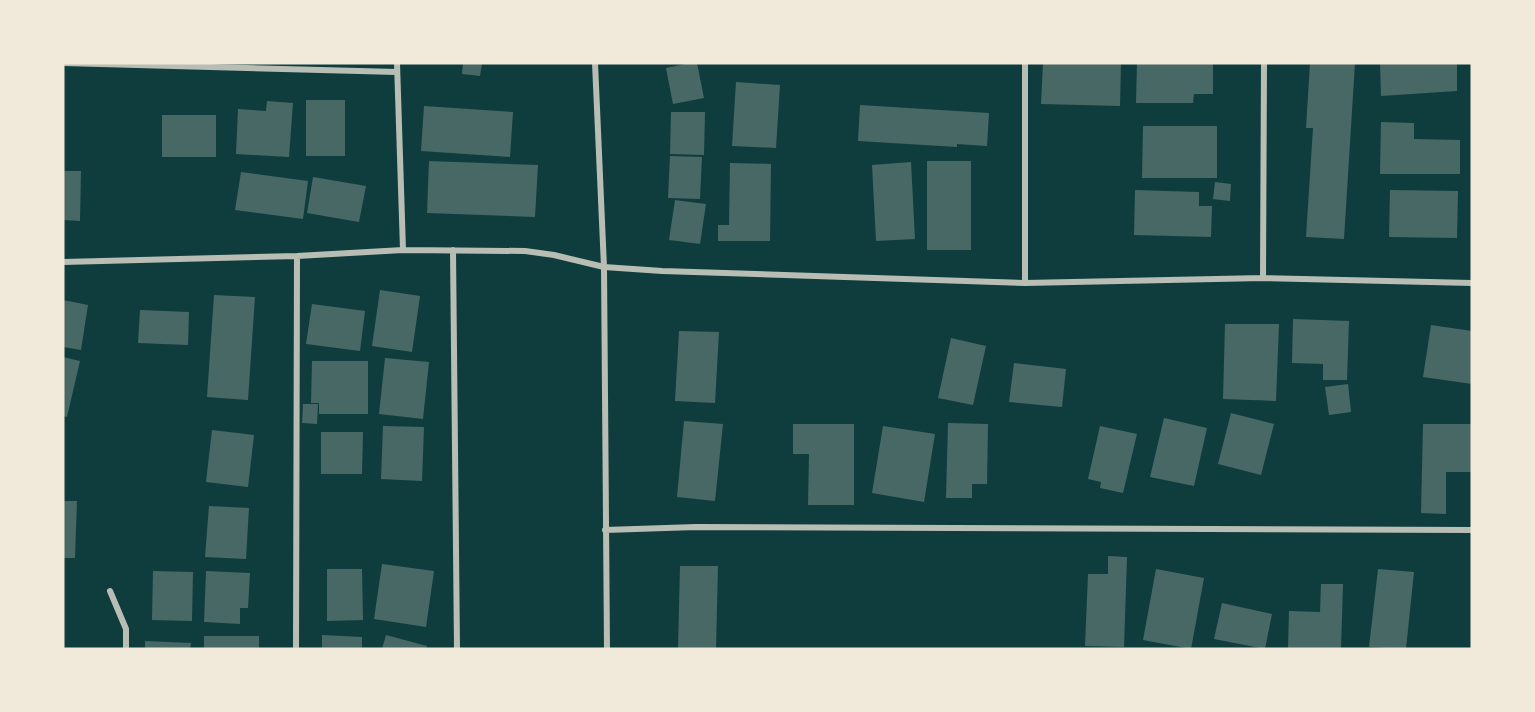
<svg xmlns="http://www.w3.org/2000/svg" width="1535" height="712" viewBox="0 0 1535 712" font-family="'Nunito Sans',sans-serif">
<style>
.building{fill:#486865}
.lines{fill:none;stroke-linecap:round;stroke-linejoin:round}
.minor{stroke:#b8beb3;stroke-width:6}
</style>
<rect width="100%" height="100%" fill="#0f3d3e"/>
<path class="building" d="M 463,63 L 482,63 L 480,76 L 462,74 Z
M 690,63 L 697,63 L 704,98 L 673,104 L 666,68 Z
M 1043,63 L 1121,63 L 1120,106 L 1041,104 Z
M 1137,63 L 1213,63 L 1213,94 L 1194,94 L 1193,103 L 1136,103 Z
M 1310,63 L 1355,63 L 1344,239 L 1306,237 L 1313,128 L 1306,128 Z
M 1380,63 L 1457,63 L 1457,91 L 1381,96 Z
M 736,82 L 780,85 L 776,148 L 732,146 Z
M 306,100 L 345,100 L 345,156 L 306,156 Z
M 267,101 L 293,103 L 289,157 L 236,154 L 238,109 L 266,111 Z
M 860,105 L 989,113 L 987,146 L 957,144 L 957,147 L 858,141 Z
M 424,106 L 513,112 L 510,157 L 421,151 Z
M 671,112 L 705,112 L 704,155 L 670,154 Z
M 162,115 L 216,115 L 216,157 L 162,157 Z
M 1381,122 L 1414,123 L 1414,139 L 1460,140 L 1460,174 L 1380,174 Z
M 1143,126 L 1217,126 L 1217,178 L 1142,178 Z
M 670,156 L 702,157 L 700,199 L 668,198 Z
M 429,161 L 538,165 L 535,217 L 427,213 Z
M 927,161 L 971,161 L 971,250 L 927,250 Z
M 911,162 L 915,239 L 876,241 L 872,165 Z
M 730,163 L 771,164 L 770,241 L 718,241 L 718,225 L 729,225 Z
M 63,171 L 81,171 L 80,221 L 63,220 Z
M 241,172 L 308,181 L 303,219 L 235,210 Z
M 313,177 L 366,186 L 359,222 L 307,213 Z
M 1215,182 L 1231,184 L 1230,201 L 1213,199 Z
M 1135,190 L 1199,192 L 1199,206 L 1212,206 L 1211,237 L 1134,235 Z
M 1390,190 L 1458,191 L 1457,238 L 1389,237 Z
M 675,200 L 706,204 L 700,244 L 669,240 Z
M 380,290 L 420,296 L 412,352 L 372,346 Z
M 214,295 L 255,297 L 248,400 L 207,397 Z
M 63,300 L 88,305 L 81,350 L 63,347 Z
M 312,304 L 365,311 L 360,351 L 306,344 Z
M 140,310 L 189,312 L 188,345 L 138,343 Z
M 1293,319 L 1349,321 L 1347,380 L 1323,380 L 1323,364 L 1292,363 Z
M 1225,324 L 1279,324 L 1276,401 L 1223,399 Z
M 1431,325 L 1472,331 L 1472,384 L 1423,377 Z
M 679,331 L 719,332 L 715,403 L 675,401 Z
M 951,338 L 986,346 L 973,405 L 938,398 Z
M 63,357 L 80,361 L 67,417 L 63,416 Z
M 385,358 L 429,362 L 423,419 L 379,414 Z
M 312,361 L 368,361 L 368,414 L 319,414 L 319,403 L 311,403 Z
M 1014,363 L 1066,369 L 1062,407 L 1009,402 Z
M 1348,384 L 1351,412 L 1329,415 L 1325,387 Z
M 303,404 L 318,404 L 317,424 L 302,423 Z
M 1231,413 L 1274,424 L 1261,475 L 1218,464 Z
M 1164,418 L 1207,428 L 1194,486 L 1150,477 Z
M 684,421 L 723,424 L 715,501 L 677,497 Z
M 948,423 L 988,424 L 987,484 L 972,484 L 972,498 L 946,498 Z
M 793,424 L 854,424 L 854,505 L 808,505 L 809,454 L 793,454 Z
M 1423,424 L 1472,424 L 1472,472 L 1446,472 L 1446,514 L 1421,513 Z
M 383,426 L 424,427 L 422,481 L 381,479 Z
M 883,426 L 935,434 L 924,502 L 872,493 Z
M 1100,426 L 1137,434 L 1123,493 L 1100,488 L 1101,482 L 1088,479 Z
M 212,430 L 254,435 L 248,487 L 206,482 Z
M 321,432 L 363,432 L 362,474 L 321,474 Z
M 63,501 L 77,501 L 75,558 L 63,558 Z
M 209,506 L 249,508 L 246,559 L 205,557 Z
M 1108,556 L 1127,557 L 1124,647 L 1085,646 L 1088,574 L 1108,574 Z
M 382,564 L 434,571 L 426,627 L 374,619 Z
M 680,566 L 718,566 L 716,649 L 678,649 Z
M 327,569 L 362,569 L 363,620 L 327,621 Z
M 1156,569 L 1204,578 L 1191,649 L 1143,640 Z
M 1378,569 L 1414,572 L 1406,649 L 1369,647 Z
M 153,571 L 193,572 L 192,621 L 152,620 Z
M 206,571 L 250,573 L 248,608 L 240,608 L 240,624 L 204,622 Z
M 1321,584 L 1343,584 L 1341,649 L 1288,648 L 1289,611 L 1320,612 Z
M 1222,603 L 1272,614 L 1265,649 L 1214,639 Z
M 322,635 L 362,637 L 362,649 L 322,649 Z
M 386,635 L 427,646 L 426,649 L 382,649 Z
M 204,636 L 259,636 L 259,649 L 204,649 Z
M 145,641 L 191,643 L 190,649 L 145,649 Z"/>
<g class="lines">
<path class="minor" d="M 63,63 L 397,72
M 397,63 L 403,250 L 525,251 L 554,255 L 604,267 L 662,271 L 1025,283 L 1263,278 L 1472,283
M 595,63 L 604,267 L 607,649
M 1025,63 L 1025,283
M 453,250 L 457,649
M 63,262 L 297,256 L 403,250
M 1263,278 L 1264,63
M 605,530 L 696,527 L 1472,530
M 110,591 L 126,629 L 126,649
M 296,649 L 297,256"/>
</g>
<rect width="1535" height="712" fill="none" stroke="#f1e9da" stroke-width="129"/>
</svg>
